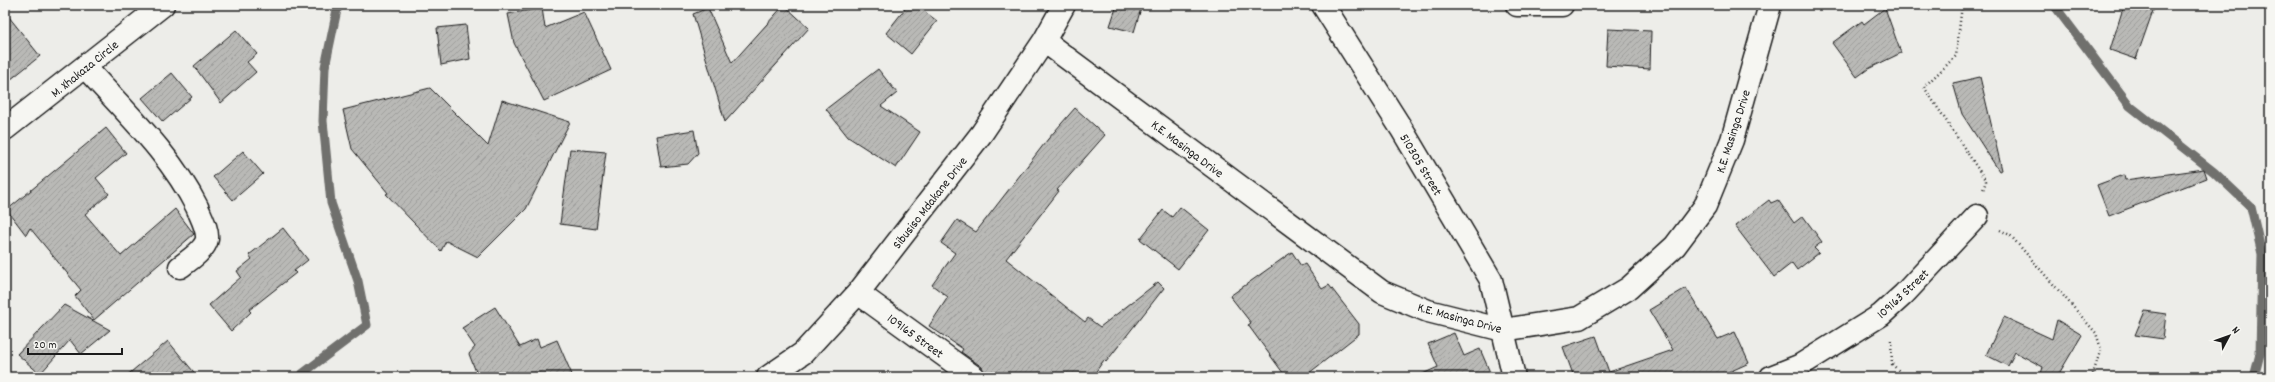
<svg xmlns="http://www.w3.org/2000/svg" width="2275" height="382" viewBox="0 0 2275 382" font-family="Dekko,sans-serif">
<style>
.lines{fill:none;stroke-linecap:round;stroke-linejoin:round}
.stream{stroke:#6f6f6d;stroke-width:9}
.building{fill:url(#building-hatch);stroke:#1c1c1c}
.minor-casing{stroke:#1c1c1c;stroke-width:25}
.path{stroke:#1c1c1c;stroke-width:2.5;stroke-dasharray:1 3;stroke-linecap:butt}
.minor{stroke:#f6f6f2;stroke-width:22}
.labels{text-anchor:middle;stroke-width:3;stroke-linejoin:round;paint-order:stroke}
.street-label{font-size:13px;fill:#1c1c1c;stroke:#f6f6f2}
</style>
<defs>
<pattern id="building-hatch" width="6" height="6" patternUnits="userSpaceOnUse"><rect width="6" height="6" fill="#b9b9b6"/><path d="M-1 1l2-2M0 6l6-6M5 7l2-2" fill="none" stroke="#9e9e9c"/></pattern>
</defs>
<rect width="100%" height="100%" fill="#edede9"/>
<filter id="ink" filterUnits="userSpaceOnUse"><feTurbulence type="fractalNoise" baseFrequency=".025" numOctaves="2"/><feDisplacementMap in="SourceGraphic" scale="8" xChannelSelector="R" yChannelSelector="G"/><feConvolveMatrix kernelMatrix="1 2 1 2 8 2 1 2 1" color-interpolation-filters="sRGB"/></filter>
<g filter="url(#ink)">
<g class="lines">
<path class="stream" d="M 2054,5 L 2130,106 L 2214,172 L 2251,207 L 2262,254 L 2260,354 L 2254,377
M 2261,302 L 2270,291
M 298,377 L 367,325 L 358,281 L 331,203 L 323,121 L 325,67 L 338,5"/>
</g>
<path class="building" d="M 784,5 L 809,28 L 725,122 L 693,14 L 708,8 L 732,63 Z
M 908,5 L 916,5 L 937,21 L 911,54 L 886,33 Z
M 1117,5 L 1142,5 L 1134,32 L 1110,26 Z
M 2124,5 L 2155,5 L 2136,59 L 2110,50 Z
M 542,8 L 545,28 L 584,12 L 611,70 L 544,101 L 514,43 L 508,14 Z
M 1885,8 L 1901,53 L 1868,69 L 1857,77 L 1832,43 L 1862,21 L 1864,24 Z
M 5,12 L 40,56 L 5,84 Z
M 466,25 L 470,59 L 441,65 L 437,28 Z
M 1608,29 L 1651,31 L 1650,69 L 1606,66 Z
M 236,30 L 257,54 L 247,62 L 256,72 L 221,103 L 194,66 Z
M 878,69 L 897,93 L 881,106 L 920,132 L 896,168 L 848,137 L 826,109 Z
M 172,73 L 192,97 L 163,122 L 142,98 Z
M 1980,77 L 2002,170 L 1999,171 L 1962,114 L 1953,83 Z
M 430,88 L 488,146 L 502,100 L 570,122 L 526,209 L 478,257 L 446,241 L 441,251 L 386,194 L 388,193 L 352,149 L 343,110 Z
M 1075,108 L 1105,135 L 1057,190 L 1059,191 L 1006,259 L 1085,322 L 1088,318 L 1100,327 L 1158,282 L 1164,288 L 1106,362 L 1104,360 L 1092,377 L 986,377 L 982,367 L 961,352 L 963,349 L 929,326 L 948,297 L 932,285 L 955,253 L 941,243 L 957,220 L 976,232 L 1048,139 Z
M 106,128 L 126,153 L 96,178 L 109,194 L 85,214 L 121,256 L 175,209 L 194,234 L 94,320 L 75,296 L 81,290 L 30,228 L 26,235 L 7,210 Z
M 694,130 L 698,153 L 688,164 L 661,167 L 656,136 Z
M 570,149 L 606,152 L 596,229 L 560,224 Z
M 243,151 L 263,174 L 233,200 L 213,177 Z
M 2204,169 L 2207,178 L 2109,216 L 2097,185 L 2124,175 L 2125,180 Z
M 1769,200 L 1771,203 L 1778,200 L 1794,223 L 1803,216 L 1822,242 L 1814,248 L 1819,253 L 1797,270 L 1792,263 L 1774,277 L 1735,226 Z
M 1180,207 L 1209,230 L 1178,269 L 1140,239 L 1163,210 L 1172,217 Z
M 283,228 L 308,260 L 294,271 L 296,273 L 249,310 L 251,312 L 231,331 L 209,305 L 241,277 L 237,271 L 252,259 L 249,255 Z
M 1292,252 L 1301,266 L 1305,264 L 1322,289 L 1329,285 L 1359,324 L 1359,334 L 1304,377 L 1286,377 L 1248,325 L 1251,323 L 1230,296 Z
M 1686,288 L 1718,339 L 1735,332 L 1749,363 L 1718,377 L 1574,377 L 1563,347 L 1596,336 L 1609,372 L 1673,350 L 1649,310 Z
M 64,305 L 110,330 L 81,354 L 70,340 L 40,374 L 17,354 Z
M 495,307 L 520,347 L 537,339 L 540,347 L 557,340 L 573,377 L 478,377 L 469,354 L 475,347 L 462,328 Z
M 2145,311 L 2166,314 L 2163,339 L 2135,335 Z
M 2004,317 L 2052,339 L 2057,320 L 2082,335 L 2057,377 L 2040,377 L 2043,367 L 2015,352 L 2008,366 L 1986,355 Z
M 1454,333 L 1464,356 L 1480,349 L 1492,377 L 1416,377 L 1438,367 L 1428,344 Z
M 168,341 L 198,377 L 125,377 Z"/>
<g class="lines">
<defs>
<path id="minor" d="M 1323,5 L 1401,128 L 1491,280 L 1514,377
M 1517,5 L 1562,5
M 1044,41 L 1382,292 L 1428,311 L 1503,330 L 1579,318 L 1629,288 L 1675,246 L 1705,206 L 1732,140 L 1770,5
M 85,67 C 125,112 170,153 197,207 C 201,217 208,229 207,239 C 205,250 188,261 180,267
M 5,129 L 163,5
M 858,293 L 974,377
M 768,377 L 803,353 L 858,293 L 982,133 L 1044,41 L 1064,5
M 1771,377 L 1799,366 L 1881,315 L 1904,294 L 1977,216"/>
</defs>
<use href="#minor" class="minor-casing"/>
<path class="path" d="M 1962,5 L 1956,56 L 1924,87 L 1986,181 L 1983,190
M 2000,230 L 2010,235 L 2096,333 L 2101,349 L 2092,377
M 1891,340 L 1892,364 L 1905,377"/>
<use href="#minor" class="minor"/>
</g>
</g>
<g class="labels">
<g class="street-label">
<text transform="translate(84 68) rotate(-39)" y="5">M. Xhakaza Circle</text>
<text transform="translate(1732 131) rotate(-72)" y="5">K.E. Masinga Drive</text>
<text transform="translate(1188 148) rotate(37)" y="5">K.E. Masinga Drive</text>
<text transform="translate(1422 164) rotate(59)" y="5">510305 Street</text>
<text transform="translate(929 202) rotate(-52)" y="5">Sibusiso Mdakane Drive</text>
<text transform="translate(1902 293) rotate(-43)" y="5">109163 Street</text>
<text transform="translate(1460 317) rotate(15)" y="5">K.E. Masinga Drive</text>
<text transform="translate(916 335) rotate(36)" y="5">109165 Street</text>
</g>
</g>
<rect width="2275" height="382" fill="none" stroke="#f6f6f2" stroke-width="20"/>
<rect x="10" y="10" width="2255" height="362" fill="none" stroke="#1c1c1c" stroke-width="1.5" filter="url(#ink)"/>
<g transform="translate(2229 336) rotate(49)" stroke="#f6f6f2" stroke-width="3" paint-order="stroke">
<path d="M0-3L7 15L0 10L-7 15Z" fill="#1c1c1c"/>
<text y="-6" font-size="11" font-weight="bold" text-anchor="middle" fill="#1c1c1c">N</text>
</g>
<path d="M28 348v6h94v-6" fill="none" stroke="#1c1c1c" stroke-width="2"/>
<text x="34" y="348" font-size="12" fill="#1c1c1c" stroke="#f6f6f2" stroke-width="3" paint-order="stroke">20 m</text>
</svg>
